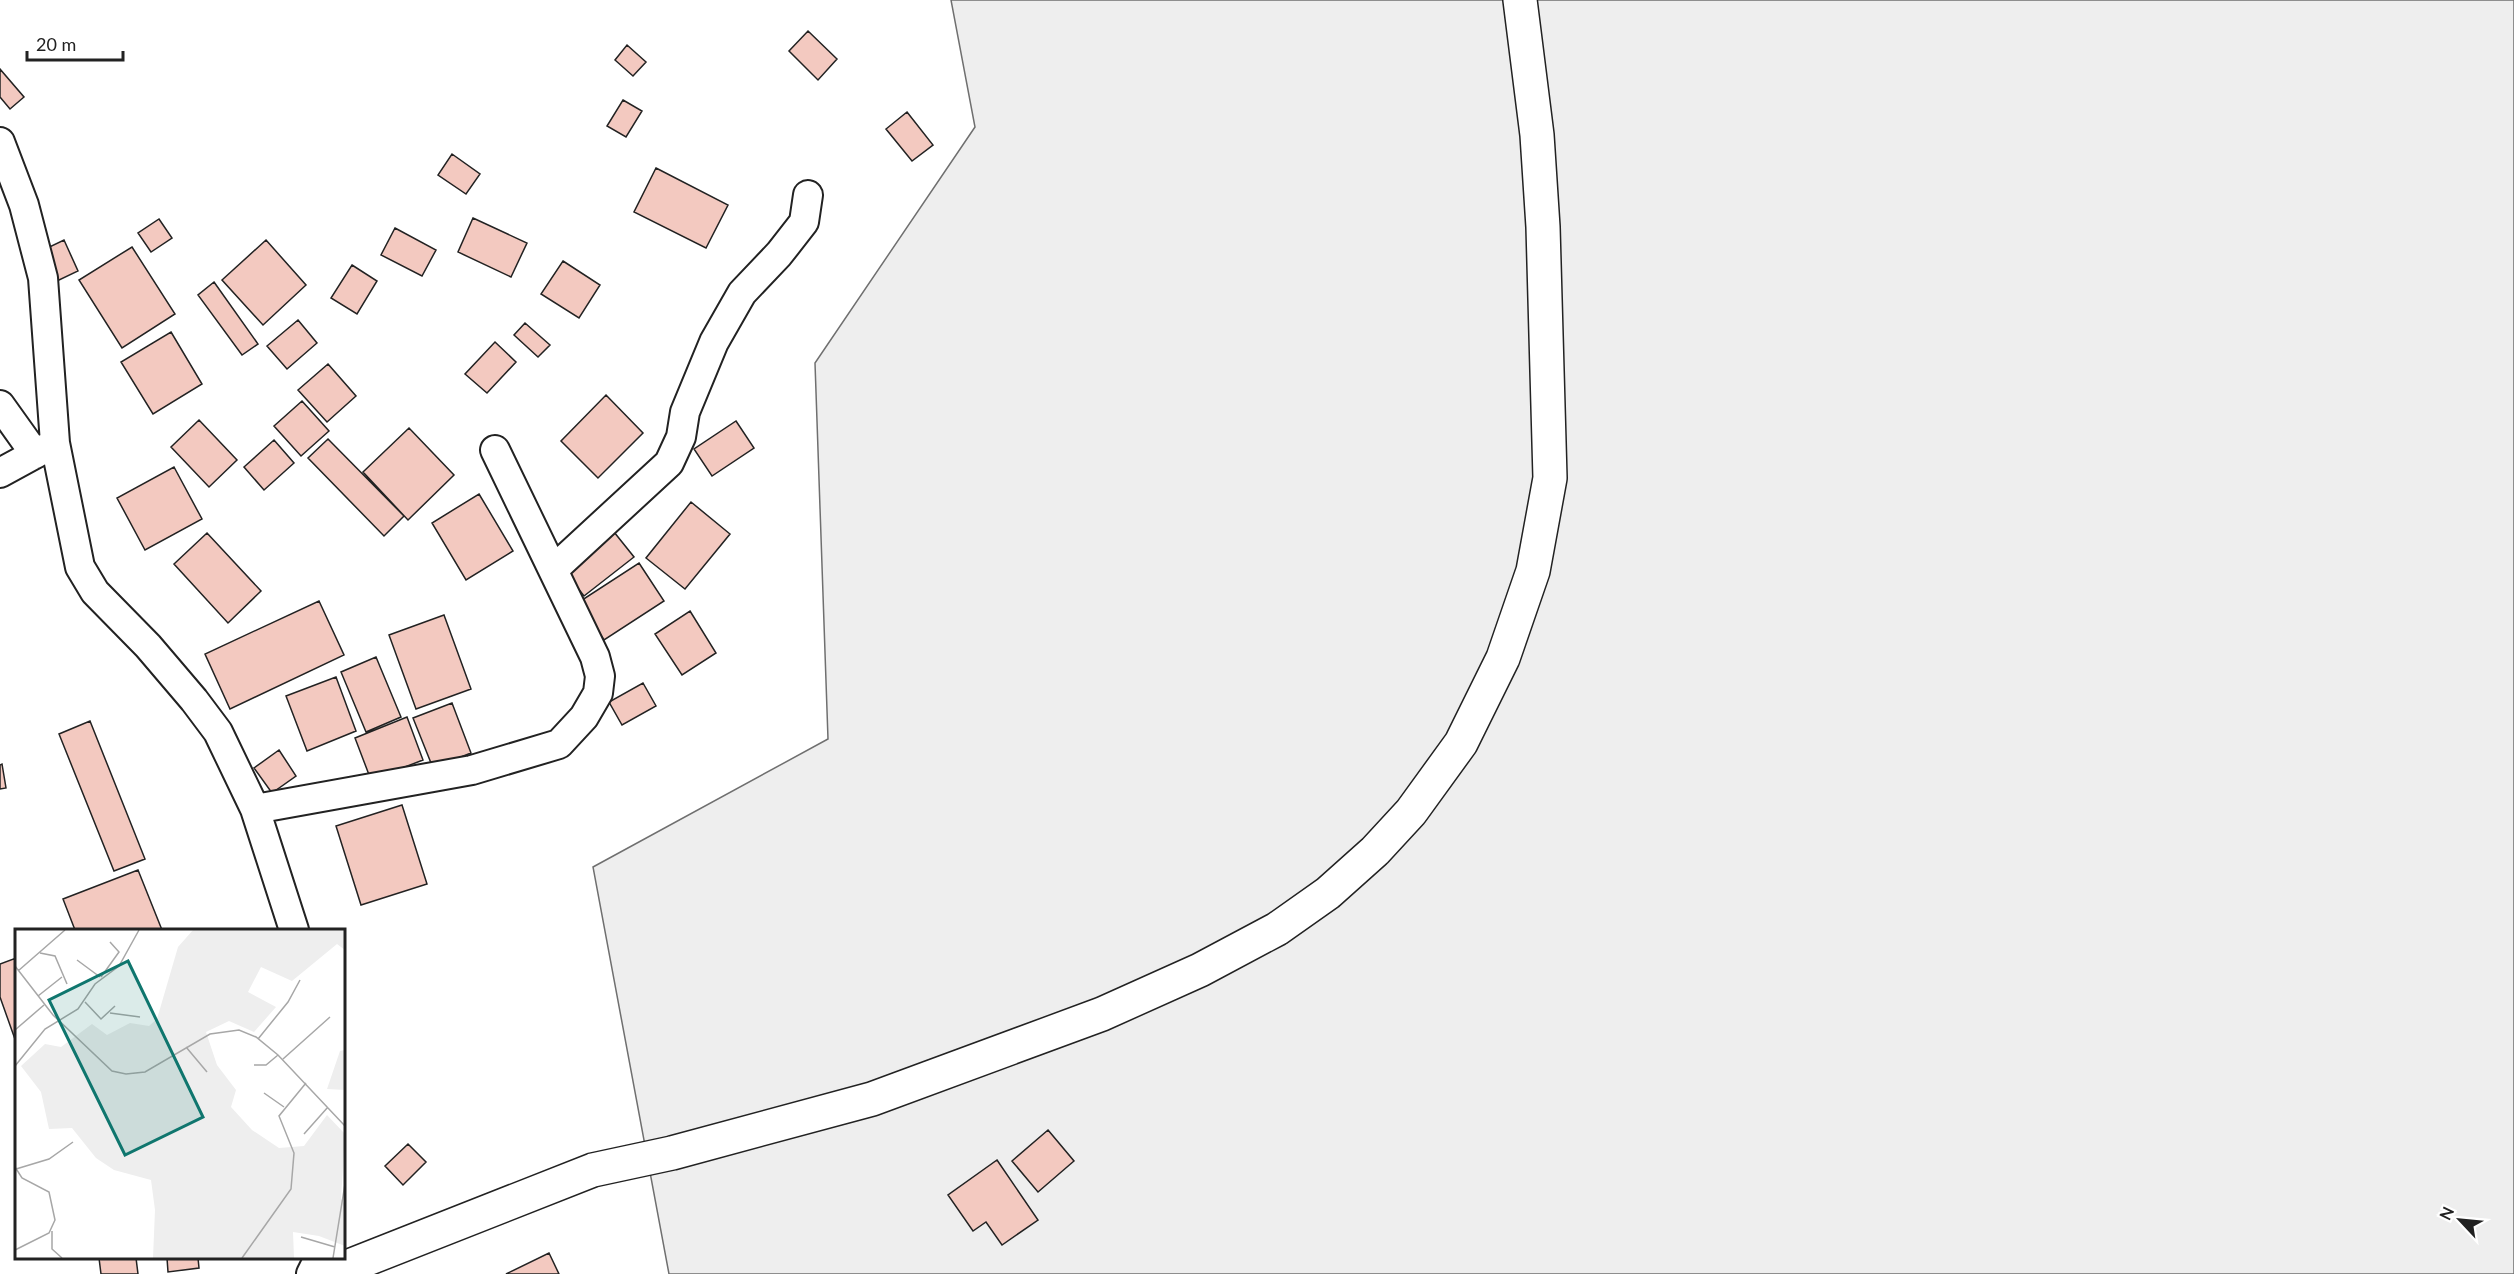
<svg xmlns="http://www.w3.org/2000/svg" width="2514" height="1274" viewBox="0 0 2514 1274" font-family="Lato,sans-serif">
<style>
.green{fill:#eee;stroke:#6f6f6f;stroke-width:1.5}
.building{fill:#f3c9c0;stroke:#222;stroke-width:1.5}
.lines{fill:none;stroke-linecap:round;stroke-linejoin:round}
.minor-casing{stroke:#222;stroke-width:32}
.tertiary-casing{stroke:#222;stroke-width:36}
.minor{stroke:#fff;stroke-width:28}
.tertiary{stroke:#fff;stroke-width:33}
.inset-road{fill:none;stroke:#a7a7a7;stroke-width:1.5}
.view{fill:#0f766e;fill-opacity:0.15;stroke:#0f766e;stroke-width:3}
.inset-edge{fill:none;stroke:#222;stroke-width:3}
</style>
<rect width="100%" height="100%" fill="#fff"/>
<path class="green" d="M 951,0 L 2514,0 L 2514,1274 L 669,1274 L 593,867 L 828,739 L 815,363 L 975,127 Z"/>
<path class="building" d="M 808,31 L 837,59 L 818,80 L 789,51 Z
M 627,45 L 646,62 L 633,76 L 615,60 Z
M 0,69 L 24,97 L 10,109 L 0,97 Z
M 623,100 L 642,111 L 626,137 L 607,126 Z
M 907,112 L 933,145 L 912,161 L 886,129 Z
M 452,154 L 480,174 L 466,194 L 438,175 Z
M 656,168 L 728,205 L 706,248 L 634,212 Z
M 473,218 L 527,243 L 511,277 L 458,252 Z
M 159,219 L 172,238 L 151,252 L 138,233 Z
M 395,228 L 436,250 L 422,276 L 381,255 Z
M 64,240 L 78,271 L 57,281 L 43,250 Z
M 266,240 L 306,285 L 263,325 L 222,280 Z
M 132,247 L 175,314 L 122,348 L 79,280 Z
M 563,261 L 600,285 L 579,318 L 541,294 Z
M 352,265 L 377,281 L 357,314 L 331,298 Z
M 214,282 L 258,344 L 242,355 L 198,295 Z
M 298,320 L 317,343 L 287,369 L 267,346 Z
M 525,323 L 550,345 L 538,357 L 514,335 Z
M 171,332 L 202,384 L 153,414 L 121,362 Z
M 495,342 L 516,362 L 487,393 L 465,374 Z
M 328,364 L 356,396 L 327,422 L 298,390 Z
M 606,395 L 643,433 L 598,478 L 561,441 Z
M 302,401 L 329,431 L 301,456 L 274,426 Z
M 199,420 L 237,460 L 209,487 L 171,447 Z
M 736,421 L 754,448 L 712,476 L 694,449 Z
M 409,428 L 454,475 L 408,520 L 363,472 Z
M 328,439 L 404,516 L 384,536 L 308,458 Z
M 274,440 L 294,463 L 264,490 L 244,467 Z
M 174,467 L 202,519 L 145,550 L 117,498 Z
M 479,494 L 513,551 L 466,580 L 432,523 Z
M 691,502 L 730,534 L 685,589 L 646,558 Z
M 602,517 L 634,557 L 584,596 L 553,556 Z
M 207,533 L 261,591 L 228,623 L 174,564 Z
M 639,563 L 664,601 L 604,640 L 579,602 Z
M 319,601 L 344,655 L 230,709 L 205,654 Z
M 690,611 L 716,653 L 682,675 L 655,634 Z
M 444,615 L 471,689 L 416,709 L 389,635 Z
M 376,657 L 401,717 L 366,732 L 341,672 Z
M 336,677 L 356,731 L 307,751 L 286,696 Z
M 643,683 L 656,706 L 622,725 L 609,702 Z
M 452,703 L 471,753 L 433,768 L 413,718 Z
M 407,717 L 423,760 L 371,780 L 355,738 Z
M 90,721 L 145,859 L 114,871 L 59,734 Z
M 279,750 L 296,776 L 272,793 L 254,768 Z
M 2,764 L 6,788 L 0,789 L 0,765 Z
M 402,805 L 427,884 L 361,905 L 336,826 Z
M 138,870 L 162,930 L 75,930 L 63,899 Z
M 16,958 L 16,1042 L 0,997 L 0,964 Z
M 1048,1130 L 1074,1161 L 1038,1192 L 1012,1161 Z
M 408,1144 L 426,1162 L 403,1185 L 385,1166 Z
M 997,1160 L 1038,1220 L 1002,1245 L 986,1222 L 973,1231 L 948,1195 Z
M 549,1253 L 559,1274 L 506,1274 Z
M 99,1258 L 136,1258 L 138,1274 L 101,1274 Z
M 167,1258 L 198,1258 L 199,1268 L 168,1272 Z"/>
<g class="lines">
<defs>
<path id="minor" d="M 0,142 L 24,205 L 43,278 L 55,443 L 80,567 L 95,592 L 148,646 L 194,700 L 218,732 L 255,809 L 294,930
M 0,405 L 35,454
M 0,473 L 55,443
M 553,570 L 669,463 L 681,437 L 685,412 L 714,342 L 742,293 L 779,254 L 804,222 L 808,195
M 255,809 L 472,770 L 559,744 L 584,717 L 598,693 L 600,676 L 595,657 L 495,450
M 311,1274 L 319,1258"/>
<path id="tertiary" d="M 329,1274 L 593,1170 L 672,1153 L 872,1099 L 1102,1014 L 1200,970 L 1277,929 L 1328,893 L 1375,851 L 1411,812 L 1461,743 L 1503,658 L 1533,571 L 1550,478 L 1543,227 L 1537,135 L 1520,0"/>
</defs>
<use href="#minor" class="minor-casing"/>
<use href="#tertiary" class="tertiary-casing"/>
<use href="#minor" class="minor"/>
<use href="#tertiary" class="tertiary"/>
</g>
<g transform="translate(15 929)">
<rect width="330" height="330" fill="#fff"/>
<path d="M 178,1 L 330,1 L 330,21 L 322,15 L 277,52 L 246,38 L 233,63 L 261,78 L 239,103 L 214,92 L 191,103 L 202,136 L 221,161 L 216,178 L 237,201 L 264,219 L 289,217 L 312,186 L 330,205 L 326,270 L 330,276 L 330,317 L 304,307 L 278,303 L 279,329 L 138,329 L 140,281 L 136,251 L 99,241 L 81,229 L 57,199 L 34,200 L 26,163 L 6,137 L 30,115 L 46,118 L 77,95 L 92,106 L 115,94 L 134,97 L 142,90 L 163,18 ZM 330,121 L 330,161 L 312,160 L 325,122 Z" fill="#eee"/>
<path class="inset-road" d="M 25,24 L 40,27 L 52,55M 62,31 L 85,48M 0,37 L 38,86 L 97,142 L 111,145 L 130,143 L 195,105 L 224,101 L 241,108 L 263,126 L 330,197M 3,42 L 50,1M 86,48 L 104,23 L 95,13M 23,67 L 47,48M 70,73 L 86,90 L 100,77M 95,84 L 125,88M 0,101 L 29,76M 243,110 L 273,73 L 285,51M 171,118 L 192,143M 268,130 L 315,88M 239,136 L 251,136 L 263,126M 0,137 L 30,100 L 63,80 L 80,55 L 104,37 L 124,1M 249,164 L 269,178M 289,205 L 313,178M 0,238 L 7,249 L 34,263 L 40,291 L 34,304 L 0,321M 1,240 L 34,230 L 58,213M 37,302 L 37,320 L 47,329M 286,308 L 320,318M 227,329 L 276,260 L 279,224 L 264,187 L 291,154M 318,329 L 330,255"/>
<path class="view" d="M 113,32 L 188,188 L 110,226 L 34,71 Z"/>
<rect width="330" height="330" class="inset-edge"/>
</g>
<g transform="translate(2460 1220) rotate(296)" stroke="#ffffff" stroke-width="4.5" paint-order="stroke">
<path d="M0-4.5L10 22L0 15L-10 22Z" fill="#222222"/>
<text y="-9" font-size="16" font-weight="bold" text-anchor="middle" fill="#222222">N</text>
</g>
<path d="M27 51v9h96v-9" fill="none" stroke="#222222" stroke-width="3"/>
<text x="36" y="51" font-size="18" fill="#222222" stroke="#ffffff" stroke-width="4.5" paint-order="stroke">20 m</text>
</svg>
